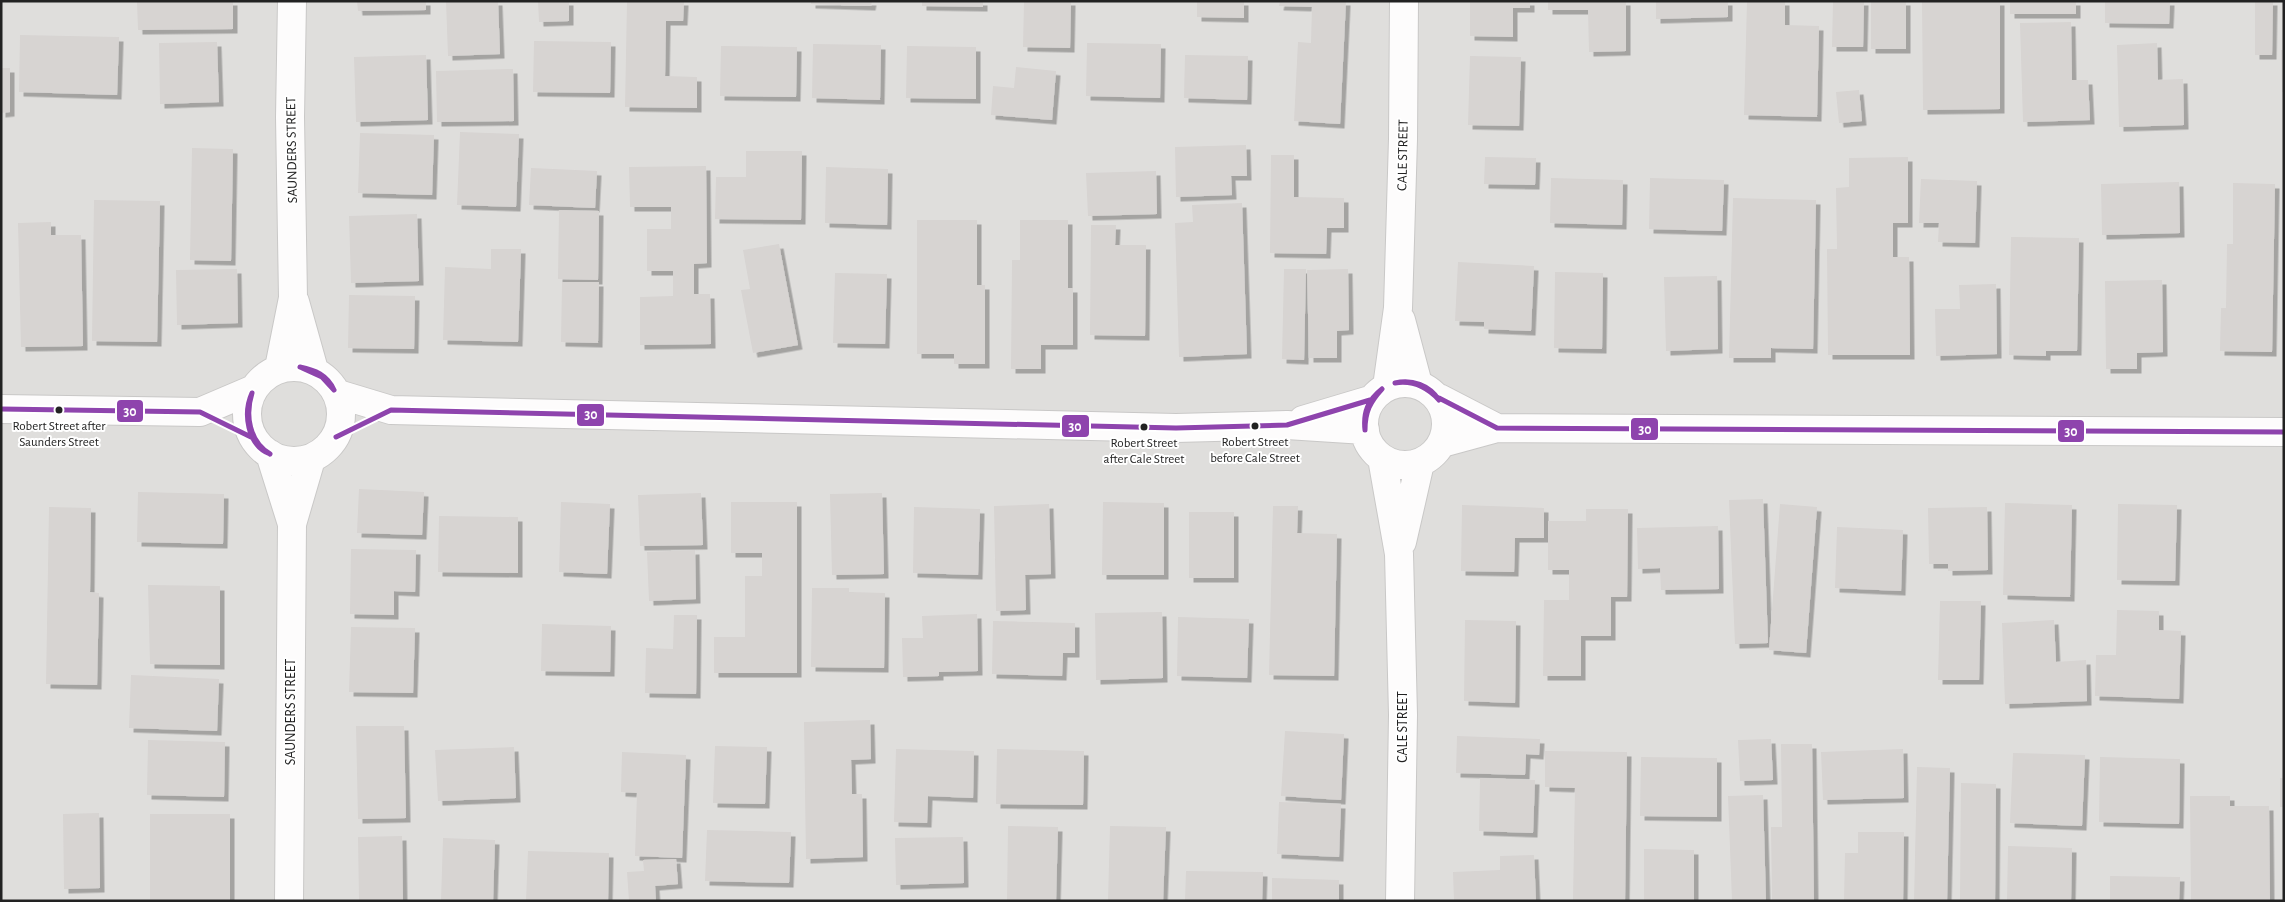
<svg xmlns="http://www.w3.org/2000/svg" width="2285" height="902" viewBox="0 0 2285 902" font-family="'Alegreya Sans',sans-serif">
<style>
.residential{fill:#dfdedc}
.building{fill:#d7d4d2;filter:url(#shadow)}
.lines{fill:none;stroke-linecap:round;stroke-linejoin:round}
.minor-casing{stroke:#c9c8c7;stroke-width:30}
.minor{stroke:#fdfcfc;stroke-width:28}
.bus-1-casing{stroke:#fff;stroke-width:9}
.bus-1{stroke:#8e44ad;stroke-width:5}
.bus-dot{fill:#222;stroke:#fff;stroke-width:2}
.labels{text-anchor:middle;stroke-width:4;stroke-linejoin:round;paint-order:stroke}
.bus-label{font-size:13px;fill:#222;stroke:#fff}
.street-label{font-size:14px;fill:#222;stroke:#fff}
.line-badge{stroke:#fff;stroke-width:2}
.badge-label{font-size:14px;text-anchor:middle;font-weight:bold;fill:#fff}
</style>
<defs>
<filter id="shadow"><feDropShadow dx="4.5" dy="4.5" stdDeviation="0" flood-color="#0004"/></filter>
</defs>
<rect width="100%" height="100%" fill="#f0eeeb"/>
<path class="residential" d="M 1,1 L 2284,1 L 2284,901 L 1,901 Z"/>
<path class="building" d="M 137,1 L 233,1 L 233,29 L 138,30 Z
M 357,1 L 426,1 L 426,10 L 358,11 Z
M 446,1 L 498,1 L 500,54 L 448,56 Z
M 538,1 L 569,1 L 569,21 L 539,22 Z
M 627,1 L 684,1 L 683,21 L 666,21 L 665,76 L 697,77 L 697,108 L 625,107 Z
M 811,1 L 872,1 L 871,6 L 811,4 Z
M 922,1 L 983,1 L 983,7 L 922,6 Z
M 1024,1 L 1071,1 L 1070,48 L 1023,47 Z
M 1197,1 L 1244,1 L 1244,18 L 1197,17 Z
M 1280,1 L 1346,1 L 1340,124 L 1294,121 L 1298,42 L 1311,43 L 1312,7 L 1279,6 Z
M 1470,1 L 1530,1 L 1530,8 L 1513,8 L 1513,37 L 1470,36 Z
M 1548,1 L 1626,1 L 1626,51 L 1589,52 L 1588,10 L 1548,10 Z
M 1656,1 L 1728,1 L 1728,17 L 1656,19 Z
M 1747,1 L 1785,1 L 1785,25 L 1819,26 L 1817,117 L 1744,115 Z
M 1833,1 L 1864,1 L 1863,47 L 1832,47 Z
M 1871,1 L 1906,1 L 1906,49 L 1871,49 Z
M 1922,1 L 2000,1 L 2000,109 L 1923,110 Z
M 2010,1 L 2076,1 L 2076,14 L 2010,14 Z
M 2105,1 L 2170,1 L 2169,24 L 2105,23 Z
M 2255,1 L 2273,1 L 2272,55 L 2255,55 Z
M 2071,22 L 2072,80 L 2088,80 L 2090,120 L 2023,122 L 2020,23 Z
M 20,35 L 119,37 L 117,95 L 19,92 Z
M 534,41 L 611,42 L 610,93 L 533,92 Z
M 217,42 L 219,102 L 160,104 L 159,43 Z
M 1087,43 L 1161,44 L 1160,98 L 1086,96 Z
M 2157,43 L 2158,80 L 2183,79 L 2184,125 L 2119,127 L 2117,45 Z
M 813,44 L 881,45 L 880,100 L 812,98 Z
M 721,46 L 797,47 L 796,97 L 720,96 Z
M 907,46 L 976,47 L 976,99 L 906,98 Z
M 2281,50 L 2284,50 L 2284,92 L 2282,92 Z
M 426,55 L 428,120 L 356,122 L 354,57 Z
M 1185,55 L 1248,56 L 1247,100 L 1184,98 Z
M 1470,56 L 1521,57 L 1519,126 L 1468,125 Z
M 1016,67 L 1056,71 L 1052,120 L 991,115 L 993,86 L 1014,88 Z
M 1,68 L 10,68 L 10,112 L 1,113 Z
M 513,69 L 514,121 L 437,122 L 436,71 Z
M 1859,90 L 1862,121 L 1839,123 L 1836,92 Z
M 460,132 L 519,134 L 516,207 L 457,205 Z
M 360,133 L 434,135 L 432,195 L 358,193 Z
M 1246,145 L 1247,176 L 1231,176 L 1232,195 L 1176,197 L 1175,147 Z
M 192,148 L 233,149 L 231,261 L 190,260 Z
M 746,151 L 802,151 L 801,220 L 715,219 L 716,177 L 746,177 Z
M 1271,155 L 1294,155 L 1294,197 L 1344,198 L 1344,228 L 1327,228 L 1326,254 L 1270,253 Z
M 1485,157 L 1536,158 L 1535,185 L 1484,184 Z
M 1908,157 L 1908,223 L 1893,223 L 1893,257 L 1909,257 L 1910,355 L 1828,355 L 1827,249 L 1837,249 L 1836,188 L 1849,187 L 1849,158 Z
M 706,166 L 707,263 L 694,264 L 694,294 L 710,294 L 711,344 L 640,345 L 640,297 L 673,296 L 673,271 L 647,271 L 647,229 L 671,229 L 671,207 L 630,207 L 629,167 Z
M 826,167 L 888,169 L 887,225 L 825,223 Z
M 531,168 L 597,171 L 595,208 L 529,205 Z
M 1156,171 L 1157,214 L 1088,216 L 1086,173 Z
M 1551,178 L 1623,180 L 1622,225 L 1550,223 Z
M 1650,178 L 1724,180 L 1722,231 L 1649,229 Z
M 1921,179 L 1977,181 L 1975,243 L 1938,242 L 1939,223 L 1919,223 Z
M 2179,182 L 2180,233 L 2102,235 L 2101,184 Z
M 2233,183 L 2275,184 L 2272,352 L 2220,351 L 2221,308 L 2226,308 L 2227,244 L 2233,244 Z
M 1733,198 L 1816,200 L 1813,349 L 1771,348 L 1771,358 L 1729,358 Z
M 94,200 L 160,201 L 157,342 L 92,341 Z
M 1242,203 L 1247,354 L 1179,357 L 1175,223 L 1193,222 L 1192,205 Z
M 559,210 L 599,211 L 598,280 L 558,279 Z
M 417,214 L 419,281 L 351,283 L 349,216 Z
M 917,220 L 977,220 L 977,285 L 985,285 L 985,364 L 954,364 L 954,354 L 917,354 Z
M 1020,220 L 1068,220 L 1068,288 L 1073,288 L 1073,345 L 1041,345 L 1041,369 L 1011,369 L 1012,260 L 1020,260 Z
M 51,222 L 51,235 L 81,235 L 83,346 L 21,347 L 18,223 Z
M 1091,225 L 1116,225 L 1115,245 L 1146,245 L 1145,336 L 1090,335 Z
M 2011,237 L 2079,238 L 2077,351 L 2046,351 L 2046,356 L 2009,355 Z
M 779,244 L 798,345 L 753,353 L 741,290 L 750,289 L 743,250 Z
M 491,249 L 521,249 L 518,342 L 443,340 L 445,267 L 491,269 Z
M 1458,262 L 1534,266 L 1531,331 L 1484,329 L 1484,322 L 1455,321 Z
M 237,269 L 238,323 L 177,325 L 176,270 Z
M 1284,269 L 1306,269 L 1304,360 L 1282,359 Z
M 1348,269 L 1349,330 L 1337,331 L 1337,358 L 1309,358 L 1307,270 Z
M 1555,272 L 1603,273 L 1602,349 L 1554,348 Z
M 835,273 L 887,274 L 885,344 L 833,343 Z
M 1717,276 L 1718,349 L 1666,351 L 1664,277 Z
M 2162,280 L 2163,352 L 2137,353 L 2137,369 L 2106,369 L 2105,281 Z
M 562,282 L 599,282 L 598,343 L 561,342 Z
M 1996,284 L 1997,354 L 1936,356 L 1935,309 L 1960,309 L 1959,285 Z
M 349,295 L 415,296 L 414,349 L 348,348 Z
M 359,489 L 424,492 L 422,535 L 357,533 Z
M 138,492 L 224,494 L 223,544 L 137,542 Z
M 701,493 L 703,545 L 640,546 L 638,495 Z
M 882,493 L 884,574 L 832,575 L 830,494 Z
M 1763,499 L 1768,643 L 1735,644 L 1729,500 Z
M 561,502 L 610,504 L 607,574 L 559,572 Z
M 731,502 L 797,502 L 797,673 L 714,673 L 714,637 L 745,637 L 745,576 L 762,576 L 762,553 L 731,553 Z
M 1103,502 L 1164,503 L 1164,575 L 1102,575 Z
M 2005,503 L 2072,505 L 2070,597 L 2003,595 Z
M 1049,504 L 1051,574 L 1025,575 L 1026,610 L 996,611 L 994,506 Z
M 1780,504 L 1817,507 L 1806,653 L 1769,650 Z
M 2118,504 L 2177,505 L 2175,581 L 2117,580 Z
M 1462,505 L 1544,508 L 1544,538 L 1515,538 L 1514,572 L 1461,571 Z
M 1273,506 L 1298,506 L 1297,533 L 1337,534 L 1334,676 L 1269,675 Z
M 49,507 L 91,508 L 90,592 L 99,593 L 97,685 L 46,684 Z
M 914,507 L 980,509 L 978,575 L 913,573 Z
M 1987,507 L 1988,570 L 1948,571 L 1948,564 L 1929,564 L 1928,508 Z
M 1586,509 L 1628,509 L 1627,597 L 1611,597 L 1611,636 L 1581,636 L 1581,676 L 1543,676 L 1544,600 L 1569,600 L 1569,570 L 1548,570 L 1548,521 L 1586,521 Z
M 1189,512 L 1234,512 L 1234,578 L 1189,578 Z
M 439,516 L 518,517 L 518,573 L 438,572 Z
M 1718,526 L 1719,589 L 1661,590 L 1660,568 L 1638,569 L 1637,528 Z
M 1837,527 L 1903,530 L 1901,591 L 1835,588 Z
M 351,549 L 416,550 L 415,592 L 394,591 L 394,615 L 350,614 Z
M 695,550 L 696,599 L 649,601 L 647,552 Z
M 148,585 L 220,586 L 220,665 L 150,664 Z
M 812,588 L 849,588 L 849,592 L 885,593 L 884,668 L 811,667 Z
M 1940,601 L 1981,601 L 1979,680 L 1938,680 Z
M 2117,610 L 2159,611 L 2159,630 L 2181,631 L 2179,699 L 2095,696 L 2096,655 L 2116,655 Z
M 1162,612 L 1163,678 L 1096,680 L 1095,613 Z
M 977,614 L 978,671 L 939,672 L 939,676 L 903,677 L 902,638 L 923,638 L 922,616 Z
M 674,615 L 697,615 L 696,694 L 645,693 L 646,648 L 673,649 Z
M 1178,617 L 1249,619 L 1247,678 L 1177,676 Z
M 1465,620 L 1516,621 L 1515,703 L 1464,701 Z
M 2054,620 L 2056,662 L 2086,660 L 2087,701 L 2005,704 L 2002,623 Z
M 993,621 L 1075,623 L 1075,653 L 1063,653 L 1062,676 L 992,674 Z
M 542,624 L 611,626 L 610,672 L 541,671 Z
M 351,627 L 415,628 L 413,693 L 349,692 Z
M 131,675 L 219,679 L 217,731 L 129,728 Z
M 870,720 L 871,759 L 851,760 L 852,794 L 862,794 L 863,857 L 806,859 L 804,722 Z
M 356,726 L 404,726 L 406,818 L 358,819 Z
M 1285,731 L 1344,734 L 1341,800 L 1281,796 Z
M 1457,736 L 1540,739 L 1539,755 L 1526,754 L 1525,775 L 1456,773 Z
M 1771,739 L 1773,780 L 1740,781 L 1738,740 Z
M 148,740 L 225,742 L 224,797 L 147,795 Z
M 1781,744 L 1812,744 L 1814,901 L 1772,901 L 1771,827 L 1782,827 Z
M 715,746 L 767,747 L 765,804 L 713,803 Z
M 514,747 L 516,798 L 438,801 L 435,750 Z
M 896,749 L 974,751 L 973,798 L 928,796 L 927,823 L 894,822 Z
M 997,749 L 1084,751 L 1083,805 L 996,804 Z
M 1903,749 L 1904,798 L 1823,800 L 1821,752 Z
M 1545,751 L 1627,752 L 1625,901 L 1573,900 L 1575,788 L 1545,787 Z
M 622,752 L 686,755 L 682,858 L 635,856 L 637,793 L 621,792 Z
M 2013,753 L 2085,755 L 2082,826 L 2010,823 Z
M 1641,757 L 1717,758 L 1717,817 L 1640,816 Z
M 2100,757 L 2180,759 L 2179,824 L 2099,822 Z
M 1917,767 L 1950,768 L 1947,901 L 1914,901 Z
M 1480,778 L 1535,780 L 1533,833 L 1479,831 Z
M 2280,778 L 2284,778 L 2284,807 L 2280,807 Z
M 1961,783 L 1996,784 L 1995,901 L 1960,901 Z
M 1763,795 L 1766,901 L 1732,901 L 1728,796 Z
M 2190,796 L 2230,796 L 2230,806 L 2269,806 L 2270,901 L 2191,901 Z
M 1279,802 L 1341,804 L 1339,857 L 1277,854 Z
M 99,813 L 100,888 L 64,889 L 63,814 Z
M 150,814 L 230,814 L 230,901 L 150,901 Z
M 1008,826 L 1058,827 L 1056,901 L 1007,901 Z
M 1110,826 L 1166,827 L 1163,901 L 1108,901 Z
M 707,830 L 791,832 L 789,883 L 705,881 Z
M 1858,832 L 1904,832 L 1903,901 L 1844,901 L 1845,853 L 1858,853 Z
M 402,836 L 403,901 L 359,901 L 358,837 Z
M 963,837 L 964,883 L 896,885 L 895,838 Z
M 443,838 L 495,840 L 493,901 L 441,901 Z
M 2008,846 L 2072,848 L 2071,901 L 2007,901 Z
M 1644,849 L 1694,850 L 1694,901 L 1644,901 Z
M 528,851 L 609,853 L 608,901 L 526,901 Z
M 1534,855 L 1536,901 L 1454,901 L 1453,872 L 1500,870 L 1500,856 Z
M 676,859 L 678,884 L 655,886 L 656,901 L 629,901 L 627,872 L 644,871 L 643,860 Z
M 1186,871 L 1263,872 L 1262,901 L 1185,901 Z
M 2110,876 L 2180,877 L 2179,901 L 2110,901 Z
M 1272,878 L 1339,880 L 1339,901 L 1272,901 Z"/>
<g class="lines">
<defs>
<path id="minor" d="M 295,302 L 314,370
M 1401,320 L 1418,384
M247 414a47 47 0 1 1 94 0a47 47 0 1 1-94 0Z
M 279,368 L 293,298 L 290,117 L 292,1
M1364 424a41 41 0 1 1 82 0a41 41 0 1 1-82 0Z
M 1387,387 L 1398,308 L 1403,139 L 1404,1
M 338,394 L 391,410 L 1176,428 L 1287,425 L 1365,430
M 1439,398 L 1497,428
M 1,409 L 200,412 L 254,389
M 1303,420 L 1370,400
M 1442,443 L 1497,428 L 2284,432
M 270,454 L 292,524
M 1382,458 L 1399,554 L 1403,715 L 1400,901
M 1402,542 L 1420,463
M 289,901 L 292,524 L 311,459"/>
</defs>
<use href="#minor" class="minor-casing"/>
<use href="#minor" class="minor"/>
<defs>
<path id="bus-1" d="M 300,367 C 315,370 327,375 334,390
M 300,367 L 322,377 L 334,390
M 1395,383 C 1412,379 1429,385 1439,400
M 1395,383 C 1413,380 1427,387 1439,400
M 252,393 C 245,415 249,441 270,454
M 252,393 C 243,413 247,445 270,454
M 1439,398 L 1497,428 L 2284,432
M 1,409 L 200,412 L 253,438
M 1365,430 C 1363,412 1368,400 1382,389
M 1365,430 C 1365,412 1370,402 1382,389
M 336,437 L 391,410 L 1176,428 L 1287,425 L 1370,400"/>
</defs>
<use href="#bus-1" class="bus-1-casing"/>
<use href="#bus-1" class="bus-1"/>
</g>
<g class="bus-dot">
<circle cx="59" cy="410" r="4.5"/>
<circle cx="1255" cy="426" r="4.5"/>
<circle cx="1144" cy="427" r="4.5"/>
</g>
<g class="labels">
<g class="bus-label">
<text x="59" y="430">Robert Street after<tspan x="59" dy="16">Saunders Street</tspan></text>
<text x="1255" y="446">Robert Street<tspan x="1255" dy="16">before Cale Street</tspan></text>
<text x="1144" y="447">Robert Street<tspan x="1144" dy="16">after Cale Street</tspan></text>
</g>
<g class="street-label">
<text transform="translate(291 150) rotate(-91)" y="5">SAUNDERS STREET</text>
<text transform="translate(1402 155) rotate(-89)" y="5">CALE STREET</text>
<text transform="translate(290 712) rotate(-90)" y="5">SAUNDERS STREET</text>
<text transform="translate(1402 727) rotate(-90)" y="5">CALE STREET</text>
</g>
</g>
<g class="line-badge">
<rect x="116" y="399" width="28" height="24" rx="5" fill="#8e44ad"/>
<rect x="576" y="403" width="29" height="24" rx="5" fill="#8e44ad"/>
<rect x="1061" y="414" width="29" height="24" rx="5" fill="#8e44ad"/>
<rect x="1630" y="417" width="29" height="24" rx="5" fill="#8e44ad"/>
<rect x="2057" y="419" width="28" height="24" rx="5" fill="#8e44ad"/>
</g>
<g class="badge-label">
<text x="130" y="416">30</text>
<text x="591" y="419">30</text>
<text x="1075" y="431">30</text>
<text x="1645" y="434">30</text>
<text x="2071" y="436">30</text>
</g>
<rect width="2285" height="902" fill="none" stroke="#222222" stroke-width="5"/>
</svg>
